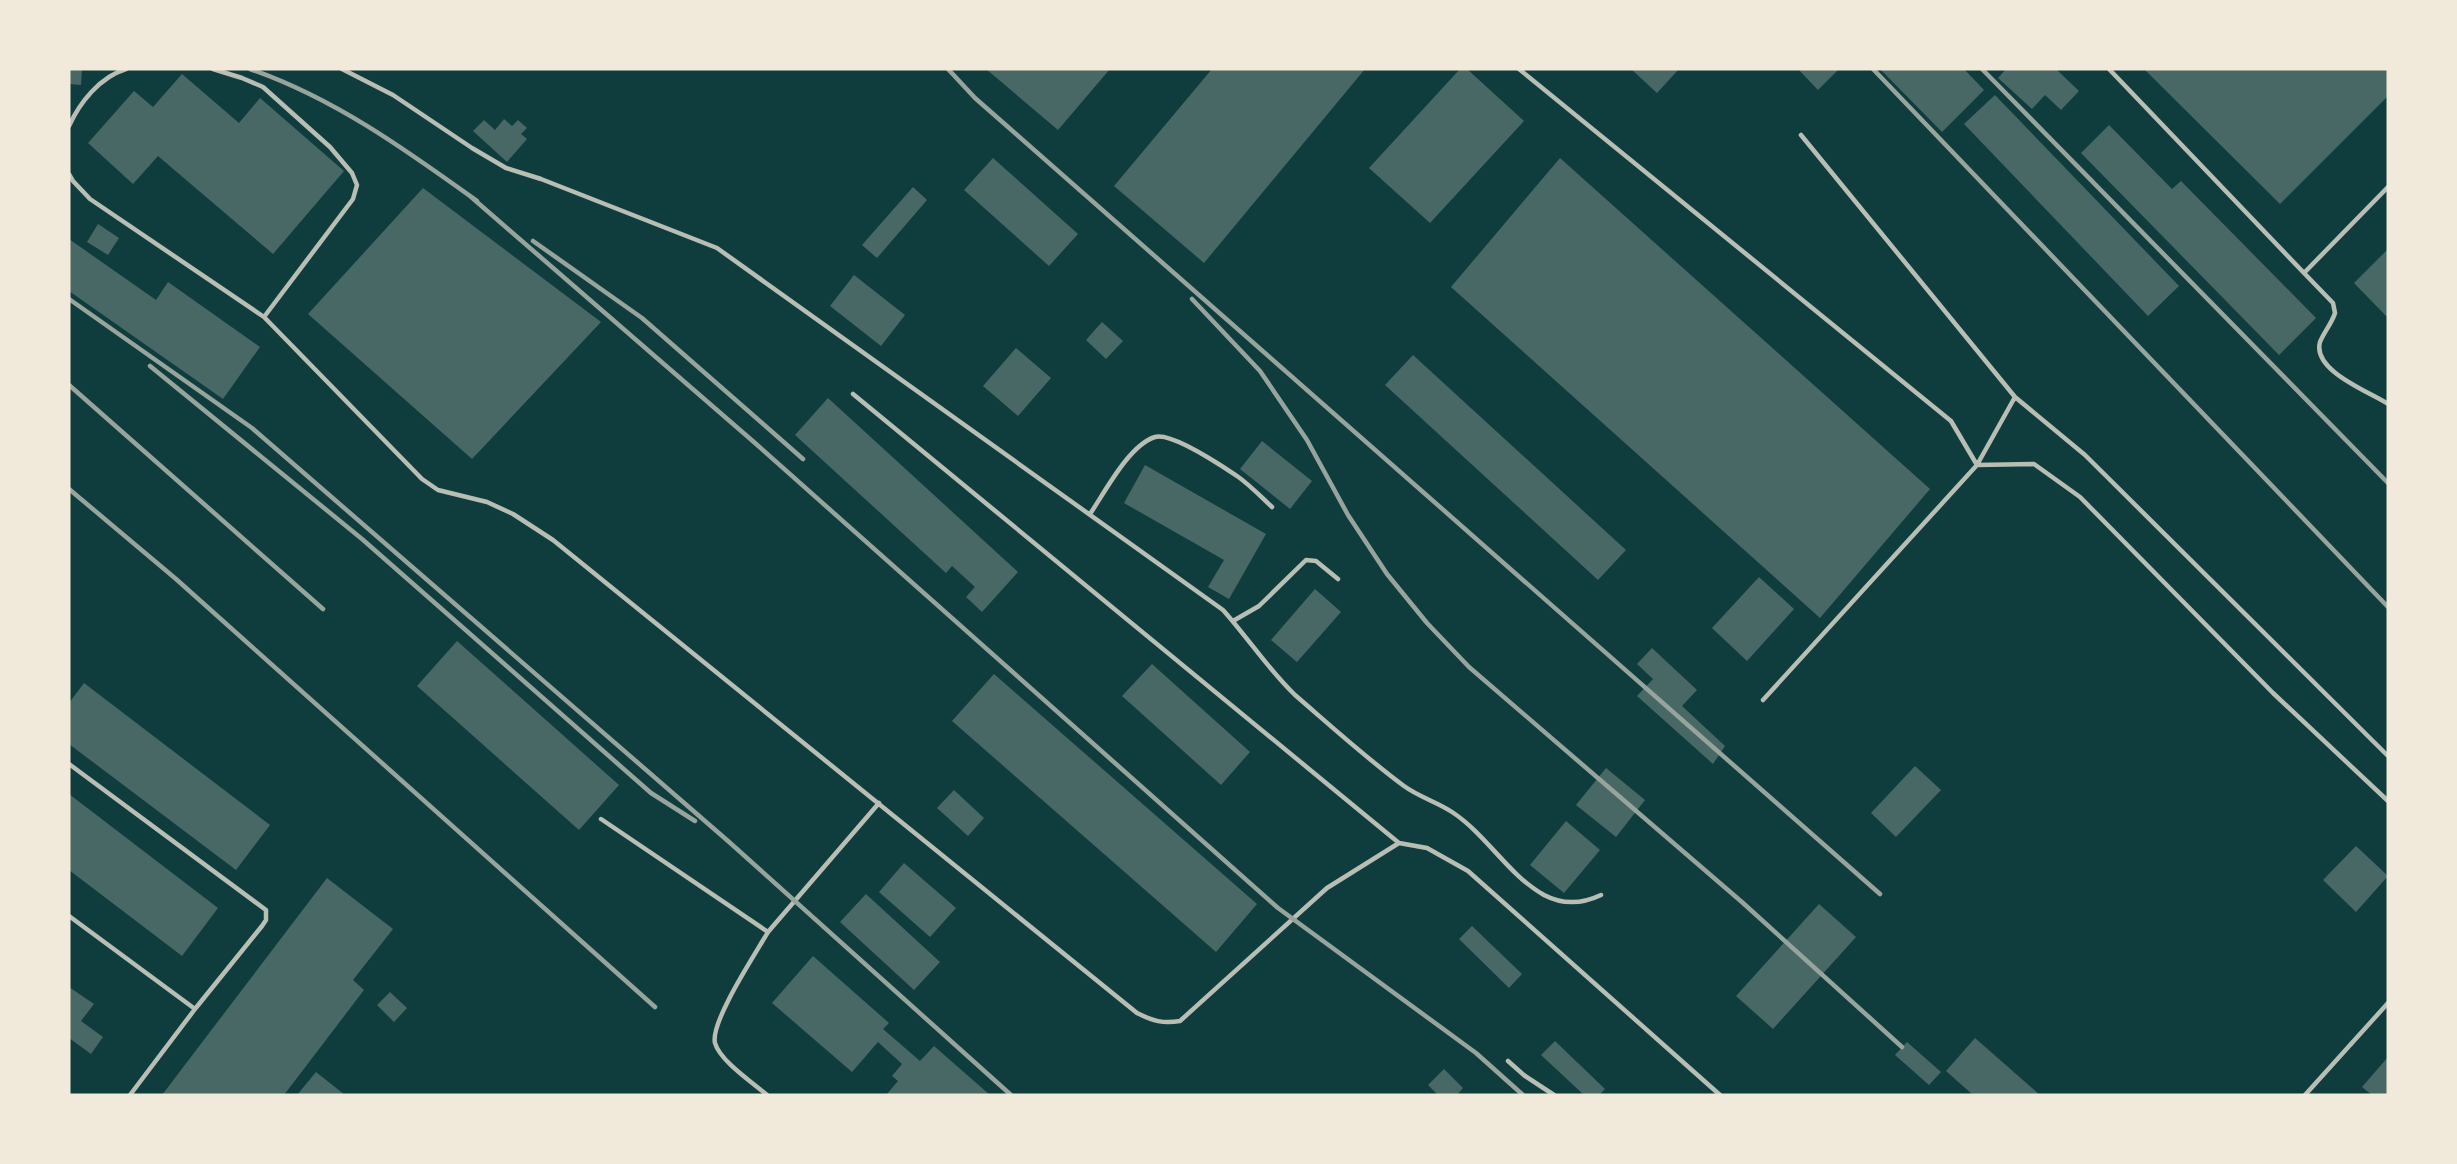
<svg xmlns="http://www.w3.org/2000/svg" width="2457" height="1164" viewBox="0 0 2457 1164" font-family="'Golos Text',sans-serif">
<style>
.building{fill:#486865}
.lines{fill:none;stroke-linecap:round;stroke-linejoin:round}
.service{stroke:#b8beb3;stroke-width:4.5}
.rail{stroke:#97a49c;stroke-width:4.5}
</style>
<rect width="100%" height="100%" fill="#0f3d3e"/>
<path class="building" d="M 69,69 L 82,69 L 81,85 L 69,84 Z
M 986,69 L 1110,69 L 1058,130 Z
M 1212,69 L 1365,69 L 1204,263 L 1114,186 Z
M 1460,69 L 1467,69 L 1524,121 L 1430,223 L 1369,168 Z
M 1631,69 L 1679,69 L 1657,93 Z
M 1798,69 L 1839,69 L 1818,90 Z
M 1880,69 L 1964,69 L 1984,90 L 1942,132 Z
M 2006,69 L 2056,69 L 2079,91 L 2061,110 L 2045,95 L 2032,109 L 1998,78 Z
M 2144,69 L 2388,69 L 2388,96 L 2280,204 Z
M 182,74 L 239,123 L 260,98 L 344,171 L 273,254 L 158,156 L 133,184 L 88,143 L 134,91 L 153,107 Z
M 1995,95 L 2179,286 L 2148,316 L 1964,124 Z
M 504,119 L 512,126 L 518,120 L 527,128 L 521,134 L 527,139 L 507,162 L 473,131 L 484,120 L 495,130 Z
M 2109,125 L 2172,189 L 2181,181 L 2316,318 L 2279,355 L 2081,153 Z
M 993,158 L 1078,234 L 1049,266 L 964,190 Z
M 1560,158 L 1930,489 L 1820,618 L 1451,287 Z
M 913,187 L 927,200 L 877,258 L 862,245 Z
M 423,188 L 601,322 L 472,459 L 308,314 Z
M 98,224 L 119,238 L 108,255 L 87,242 Z
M 69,239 L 156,300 L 168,282 L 260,347 L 223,399 L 69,291 Z
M 2388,249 L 2388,318 L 2354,283 Z
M 854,275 L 905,315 L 881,346 L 830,306 Z
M 1102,322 L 1123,341 L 1106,359 L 1086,340 Z
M 1016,348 L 1051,378 L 1018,416 L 983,386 Z
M 1413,355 L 1626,550 L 1598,580 L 1385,385 Z
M 828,398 L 1018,572 L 982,612 L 966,597 L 975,587 L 952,566 L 946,573 L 795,435 Z
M 1262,441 L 1312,481 L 1290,509 L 1240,469 Z
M 1145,465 L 1266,534 L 1229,599 L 1208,587 L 1224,560 L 1124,503 Z
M 1759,577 L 1794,609 L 1747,661 L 1712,628 Z
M 1315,589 L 1341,612 L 1297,662 L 1271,640 Z
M 457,641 L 619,785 L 579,830 L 417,686 Z
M 1652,648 L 1697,690 L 1682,706 L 1725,746 L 1713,764 L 1637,696 L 1653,679 L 1637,664 Z
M 1152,664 L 1250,752 L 1221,785 L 1122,696 Z
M 994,674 L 1257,904 L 1216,952 L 952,721 Z
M 84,683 L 270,825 L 236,870 L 69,744 L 69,703 Z
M 1915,766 L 1941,790 L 1896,837 L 1871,813 Z
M 1606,768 L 1645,800 L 1616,837 L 1576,805 Z
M 954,790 L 984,818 L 968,836 L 937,808 Z
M 69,794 L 218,908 L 182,956 L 69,870 Z
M 1566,821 L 1600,850 L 1564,893 L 1530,865 Z
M 2356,846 L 2388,876 L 2356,912 L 2323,880 Z
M 904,863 L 956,908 L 930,937 L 879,892 Z
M 327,878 L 393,929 L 353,980 L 364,990 L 284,1095 L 162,1095 Z
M 866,894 L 940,962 L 914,990 L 840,922 Z
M 1819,904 L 1856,937 L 1773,1029 L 1736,996 Z
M 1472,926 L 1522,974 L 1509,988 L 1459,939 Z
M 813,956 L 889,1023 L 883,1029 L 920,1061 L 934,1046 L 990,1095 L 886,1095 L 898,1081 L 892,1076 L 902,1064 L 878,1042 L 852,1072 L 772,1003 Z
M 69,987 L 94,1004 L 81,1021 L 103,1037 L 91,1054 L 69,1038 Z
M 390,992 L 407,1008 L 394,1022 L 377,1005 Z
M 1975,1038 L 2040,1095 L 1973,1095 L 1946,1071 Z
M 1555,1041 L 1605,1089 L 1599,1095 L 1584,1095 L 1541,1055 Z
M 1907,1042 L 1941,1072 L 1929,1085 L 1895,1055 Z
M 2388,1057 L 2388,1095 L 2372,1095 L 2362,1087 Z
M 1444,1069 L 1463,1088 L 1457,1095 L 1438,1095 L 1428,1085 Z
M 316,1072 L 345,1095 L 297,1095 Z"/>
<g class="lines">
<path class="service" d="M 213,69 L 242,78 L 263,87 L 330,147 L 352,173 L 357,185 L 353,199 L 264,317
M 342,69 L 393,95 L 472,148 L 506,168 L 541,179 L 717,248 L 1223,610 C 1248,638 1268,669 1295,695 C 1331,726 1366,758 1404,786 C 1419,797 1437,802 1452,812 C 1487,835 1508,875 1544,895 C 1563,905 1582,904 1601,895
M 1519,69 L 1951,421 L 1977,465 L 2034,464 L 2080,497 L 2273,693 L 2388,801
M 2109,69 L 2304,273 L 2388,187
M 69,126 C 80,102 100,77 126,69
M 1801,135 L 2015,397 L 2085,455 L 2388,756
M 69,174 L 73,181 L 90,199 L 264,317 L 422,479 L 438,490 L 487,502 L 513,514 L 553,540 L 1137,1013 C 1153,1021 1163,1024 1180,1021 L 1327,888 L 1399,843 L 1427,848 L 1468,871 L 1720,1095
M 2304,273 L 2333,303 L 2335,313 C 2332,323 2324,332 2320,342 C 2312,371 2370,392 2388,404
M 853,394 L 1399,843
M 1090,514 C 1105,492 1129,445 1155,437 C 1172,432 1222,466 1237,476 C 1250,485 1261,497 1272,507
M 1233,621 L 1259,606 L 1306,560 L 1316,561 L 1338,579
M 1763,700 L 1977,465 L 2015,397
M 69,764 L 266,910 L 266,920 L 262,926 L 195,1009 L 130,1095
M 601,819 L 768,932 C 756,953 710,1022 715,1043 C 720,1061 753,1083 767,1095
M 69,916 L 195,1009
M 768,932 L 879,803
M 1508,1061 L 1525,1076 L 1554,1095
M 2305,1095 L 2388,1003"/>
<path class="rail" d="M 250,69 C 334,98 406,150 477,201
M 948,69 L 975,98 L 1880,894
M 1873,69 L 2388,607
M 1982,69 L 2388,483
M 470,196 L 755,443 L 1278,908 L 1476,1053 L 1523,1095
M 533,241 L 642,318 L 803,459
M 69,299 L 252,428 L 728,841 L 1011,1095
M 1192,299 L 1260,371 L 1307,440 L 1348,515 L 1387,574 L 1427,623 L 1469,667 L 1743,903 L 1902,1047
M 150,366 L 362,539 L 651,793 L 695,821
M 69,385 L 323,609
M 69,489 L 176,579 L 655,1007"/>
</g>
<rect width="2457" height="1164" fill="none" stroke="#f1e9da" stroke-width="141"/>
</svg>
